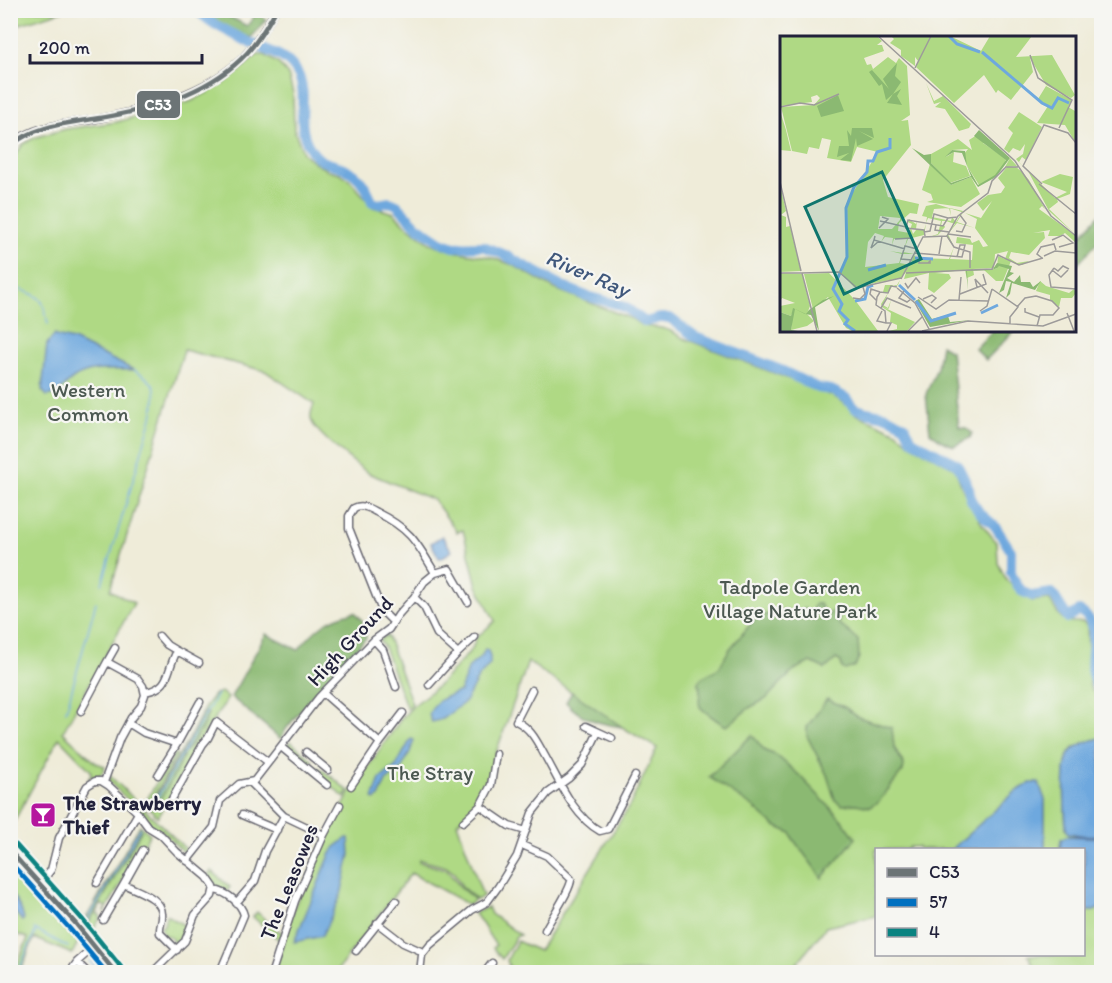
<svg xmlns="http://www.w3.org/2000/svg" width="1112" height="983" viewBox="0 0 1112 983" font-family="Itim,sans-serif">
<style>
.green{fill:#afd984;stroke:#687e60;stroke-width:1.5;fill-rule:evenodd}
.forest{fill:#8bb972;stroke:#566e56;stroke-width:1.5}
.water{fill:#6ea8de;stroke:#48658c;stroke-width:1.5}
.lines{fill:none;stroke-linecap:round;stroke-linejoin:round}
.stream{stroke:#6ea8de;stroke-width:1.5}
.river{stroke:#6ea8de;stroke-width:10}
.minor-casing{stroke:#6a6972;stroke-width:9}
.minor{stroke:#fff;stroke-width:6}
.bus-1-casing{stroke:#f6f6f2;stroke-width:9}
.bus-2-casing{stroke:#f6f6f2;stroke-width:9}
.bus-3-casing{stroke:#f6f6f2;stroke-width:9}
.bus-1{stroke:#6c7476;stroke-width:4.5}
.bus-2{stroke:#0070c0;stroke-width:4.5}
.bus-3{stroke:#0a8381;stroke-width:4.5}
.labels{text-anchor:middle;stroke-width:4.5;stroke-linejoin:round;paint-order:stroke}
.park-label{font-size:21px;fill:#4c5951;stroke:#f6f6f2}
.street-label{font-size:21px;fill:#22223b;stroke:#f6f6f2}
.poi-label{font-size:21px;font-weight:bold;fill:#22223b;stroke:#f6f6f2;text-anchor:start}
.water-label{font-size:22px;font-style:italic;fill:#40587c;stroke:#f6f6f2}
.inset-river{fill:none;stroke:#6ea8de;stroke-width:3}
.inset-road{fill:none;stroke:#9d9b9a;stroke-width:1.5}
.view{fill:#0f766e;fill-opacity:0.15;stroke:#0f766e;stroke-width:3}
.inset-edge{fill:none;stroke:#22223b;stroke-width:3}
.line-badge{stroke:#f6f6f2;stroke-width:2}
.badge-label{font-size:16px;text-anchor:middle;font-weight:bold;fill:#fff}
</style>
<rect width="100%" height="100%" fill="#f6f6f2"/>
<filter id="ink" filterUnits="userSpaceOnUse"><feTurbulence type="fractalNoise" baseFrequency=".0167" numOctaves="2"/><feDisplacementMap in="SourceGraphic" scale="12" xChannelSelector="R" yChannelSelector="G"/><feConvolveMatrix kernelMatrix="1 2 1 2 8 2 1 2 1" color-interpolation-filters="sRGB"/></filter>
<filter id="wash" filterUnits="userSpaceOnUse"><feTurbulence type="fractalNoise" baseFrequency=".008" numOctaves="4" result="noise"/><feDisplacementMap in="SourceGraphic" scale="24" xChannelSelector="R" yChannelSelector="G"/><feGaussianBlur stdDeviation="1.35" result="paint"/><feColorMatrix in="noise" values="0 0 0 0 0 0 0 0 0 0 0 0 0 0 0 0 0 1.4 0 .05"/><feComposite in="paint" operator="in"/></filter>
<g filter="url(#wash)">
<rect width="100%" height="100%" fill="#efecd9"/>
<path class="green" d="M 11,10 L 62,10 L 62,11 L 11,27 Z
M 257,55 L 265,55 L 279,64 L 288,75 L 293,93 L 294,129 L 303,153 L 318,165 L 328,170 L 340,173 L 349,179 L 373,207 L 394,213 L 406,225 L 430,243 L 453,251 L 490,257 L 513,265 L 555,289 L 632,319 C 646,330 650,325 665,329 C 672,331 678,335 683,338 L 833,396 L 843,402 L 856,414 L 897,432 L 910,444 L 955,468 L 962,488 L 982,524 L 997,543 L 998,563 L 1007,581 L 1032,601 L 1049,599 C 1060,616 1060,624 1083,622 L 1087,626 L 1089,684 L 1092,691 L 1101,693 L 1101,738 C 1091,740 1073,745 1068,755 C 1062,770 1065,811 1066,828 L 1068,833 L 1086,836 L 1101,835 L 1101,840 C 1090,835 1072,833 1061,840 L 1060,849 L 1045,849 L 1045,800 L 1030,783 L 1014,793 L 952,849 L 919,849 L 918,847 L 909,847 L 908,849 L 876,850 L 876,916 L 826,927 L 790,972 L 511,972 L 507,960 L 517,941 L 539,951 L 630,805 L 657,748 L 622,727 L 528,662 L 479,801 L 457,823 L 483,896 L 477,900 L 463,888 L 454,873 L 446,867 L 420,860 L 419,862 L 447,870 L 462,889 L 475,900 L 469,905 L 411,873 L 336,972 L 274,972 L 295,905 L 328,834 L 350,793 L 401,719 L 413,706 L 440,684 L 472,649 L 476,638 L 495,621 L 477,586 L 463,530 L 457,532 L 434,500 L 368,473 C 355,463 319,437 312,422 C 309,416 312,410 314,404 L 265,371 L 184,350 L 110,590 L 134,603 L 63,732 L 96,763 L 105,766 C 101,779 98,774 88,779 L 91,775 L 91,771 L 59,738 L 11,827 L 11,162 L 23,144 L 36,137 L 66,129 L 117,122 L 192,101 L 225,83 Z
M 387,635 L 412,704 L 407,709 L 384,647 L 379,640 Z
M 221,692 L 228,698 L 205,733 L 158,817 L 149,808 L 191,735 L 206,705 L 215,694 ZM 204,713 L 207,713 L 205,722 L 188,748 L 184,752 L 184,749 ZM 183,753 L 183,756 L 156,805 L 152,804 L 180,754 Z
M 290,741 L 312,760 L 310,766 L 286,747 Z
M 174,753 L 177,755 L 147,808 L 144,805 L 164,769 L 167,768 Z
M 317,768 C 326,769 339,785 349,791 L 345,798 L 314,771 Z
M 109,775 L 189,852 L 186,855 L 164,833 L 151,825 L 140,811 L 109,782 Z
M 140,825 L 150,834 L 104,913 L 106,907 L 101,904 L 97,913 L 101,917 L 91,933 L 83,924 ZM 138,829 L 141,831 L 89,923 L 84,922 Z
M 10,861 L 80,938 L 72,954 L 34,938 L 21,970 L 16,967 L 28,938 L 11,933 Z
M 212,871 L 230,887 L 227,891 L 217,887 L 208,875 Z
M 1101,900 L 1101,972 L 1037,972 L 1028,955 L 1084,954 L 1084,911 L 1094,911 L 1100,908 Z
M 488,907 L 491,914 L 520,935 L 516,937 L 502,959 L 493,948 L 496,945 C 488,936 484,924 474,913 Z
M 257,912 L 277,930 L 282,932 L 282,937 L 279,940 L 253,917 Z
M 166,915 L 184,925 L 181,937 L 175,944 L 170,937 L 163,935 L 161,927 L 164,925 Z"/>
<path class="forest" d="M 200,11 L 219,11 L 247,26 L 257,13 L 266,20 L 252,37 L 246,38 Z
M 1101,213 L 1101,238 L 1075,267 L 1075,242 Z
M 993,330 L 1015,330 L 986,360 L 975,349 Z
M 941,345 L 951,351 L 959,427 L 966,428 L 972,433 L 970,438 L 954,446 L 942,441 L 930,432 L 926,394 L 937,368 Z
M 815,604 L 820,604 L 822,608 L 813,619 C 829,618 826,613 836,610 L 840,614 L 839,624 L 858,640 L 859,657 L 855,667 L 845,670 L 842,668 L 841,662 L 836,659 L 825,669 L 811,662 L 796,669 L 782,682 L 766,699 L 749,708 L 727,726 C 722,725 704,711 700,707 C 697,698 703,691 698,682 L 701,678 L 719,668 L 729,650 L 759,614 C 772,616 768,614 779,611 C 788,609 795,613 805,609 L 809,617 Z
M 355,612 L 364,623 L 366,638 L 310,699 L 286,729 L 281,739 L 231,697 L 266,634 L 298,650 C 316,628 327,618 355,612 Z
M 572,692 L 618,724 L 622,727 C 601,724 580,719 566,702 Z
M 827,699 L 846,708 L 858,717 L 892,728 L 894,747 L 904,765 L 903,771 L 879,801 L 870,807 L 856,804 L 842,805 L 835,800 L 827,775 L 807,736 L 807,727 Z
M 204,712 L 208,713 C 205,725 194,744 184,752 L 184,749 Z
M 752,735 L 765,751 L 776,755 L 798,774 L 842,820 L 856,838 L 822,878 L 793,839 L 791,833 L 775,826 L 753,807 L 709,777 Z
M 183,753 L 183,756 C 175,773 167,794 154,806 L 152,804 L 180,754 Z
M 140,828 L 141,830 L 87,926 L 84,922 Z"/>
<path class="water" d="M 55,334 L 56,336 L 73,340 L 134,370 C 114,370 91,367 74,378 C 63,385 62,394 47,396 L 42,390 L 47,344 Z
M 442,536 L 452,551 L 441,558 L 439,558 L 431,543 Z
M 485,649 L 488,650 L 490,657 L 490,664 L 478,678 L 465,702 L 442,719 L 432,722 L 429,715 C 435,698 447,697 460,691 L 469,667 L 482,656 Z
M 1101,738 L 1101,835 L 1086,836 L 1068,833 L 1066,828 C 1065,811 1062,770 1068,756 C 1073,745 1091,740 1101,738 Z
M 411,739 L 414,740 L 410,752 L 401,769 L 386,781 L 379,797 L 375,800 L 373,798 L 380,779 L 396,766 Z
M 1030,783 L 1039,783 L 1045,800 L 1045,849 L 952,849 L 1014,793 Z
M 1066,836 L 1095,837 L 1101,840 L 1101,900 L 1100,908 L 1094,911 L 1084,911 L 1084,850 L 1060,849 L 1061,839 Z
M 347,838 L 349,838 L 350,855 L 341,895 L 322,936 L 294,942 L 330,855 L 335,847 Z
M 11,893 L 21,909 L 24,919 L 22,921 L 11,907 Z"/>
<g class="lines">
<path class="stream" d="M 19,289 C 45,298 42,299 48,324
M 102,584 L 152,417 C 157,391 160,383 134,370
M 66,711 L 96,602
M 153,805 L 217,694
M 85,925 L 140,828
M 34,929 L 68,947
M 89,961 L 100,972
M 18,972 L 36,930"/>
<path class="river" d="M 196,10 C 203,16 210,22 218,26 C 229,32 240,38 251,43 C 270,52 289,55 299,76 C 310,101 291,127 315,155 C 321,162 327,163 335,165 C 354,170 367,184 372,202 L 379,204 L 390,202 L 397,205 L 417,226 L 441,242 L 454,247 L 483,246 L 503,254 L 564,287 L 586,296 L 617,304 L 628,309 L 645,322 L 660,318 L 670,318 L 695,337 L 783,371 L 818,388 L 831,390 L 846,398 L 854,408 L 866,412 L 887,416 L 905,426 L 912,440 L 957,464 L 969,488 L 971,500 L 980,513 L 995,526 L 1011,551 L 1011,572 L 1017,585 L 1023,592 L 1032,596 L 1052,593 L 1068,618 L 1079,611 C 1111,626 1075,669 1102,691"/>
</g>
</g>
<g filter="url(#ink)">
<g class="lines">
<defs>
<path id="minor" d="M 10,146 C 33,124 67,124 96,119 C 145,110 210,92 245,55 C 258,42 266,25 276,10
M 414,597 L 424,607 L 437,634 L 458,653 L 429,685
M 393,622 L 382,611 L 349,528 L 349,516 L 354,508 C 362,504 369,508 376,512 C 410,529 416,541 435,573
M 159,636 L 167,645 L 177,651
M 374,640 L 383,650 L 396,687
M 458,653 L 475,637
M 107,662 L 115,648
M 532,690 L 516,721 C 532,729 537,742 545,756 C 559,781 574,817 600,831 L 608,829 L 635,776
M 145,692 C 171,688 166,671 177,651 L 199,663
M 323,693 L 380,743 L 403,713
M 81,711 L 107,662 L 138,679 L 143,686 L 145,695 L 141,706 L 131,718 L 120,738 L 104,782
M 128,723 L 144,733 L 177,744 L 200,702
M 586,726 L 612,738
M 281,747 L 327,785
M 306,752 L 328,770
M 158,775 L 177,744
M 250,782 L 284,816 L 324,835
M 351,786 L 380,743
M 172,799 L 203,744 L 208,738 L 216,722 L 268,762
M 480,806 L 491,785 L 496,754
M 242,815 L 277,830
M 463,822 L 480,806 L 509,826 L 526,831
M 522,845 L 547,856 L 571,879 C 572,888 551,918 545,930
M 10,850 L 76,924 L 115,972
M 187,861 L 214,827 L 220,801 L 239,784 L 254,781 L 319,697 L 374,640 L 389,629 L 398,615 L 414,597 L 424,582 L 435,573 L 449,569 L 468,602
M 97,883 L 138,813
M 40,884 L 51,870 L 59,838 L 87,786 L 95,781 L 101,781 L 109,786 L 136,811 L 148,827 L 161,835 L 177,852 L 207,877 L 214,887 L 212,896 L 195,915 L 185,941 L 153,972
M 124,884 L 143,850
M 214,890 C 227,892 241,903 244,915 L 220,972
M 236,903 L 255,881 L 265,851 L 284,816
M 103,920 L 124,884 C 136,891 162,897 162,914 C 163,921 159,926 160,933 L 177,950
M 377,923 L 403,943 L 423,952
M 356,951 L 396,901
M 77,962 L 87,972
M 10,970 L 15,972
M 70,972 L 77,962 L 94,947
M 272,972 L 295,901 L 324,835 L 340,805
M 420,972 L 422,955 L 430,945 L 472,910 L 487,902 L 498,887 L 517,856 L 532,813 L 548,793 L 569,778 L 582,765 L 598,732
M 485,972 L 492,963"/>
</defs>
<use href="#minor" class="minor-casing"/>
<use href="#minor" class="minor"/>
<defs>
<path id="bus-1" d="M 10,146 C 35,126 63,124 93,119 C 147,111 209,94 247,53 C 259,40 267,25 276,10
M 10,851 L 76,924 L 115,972"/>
<path id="bus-2" d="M 10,862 L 70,929 L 106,972"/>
<path id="bus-3" d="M 16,845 L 82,919 L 121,967"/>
</defs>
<use href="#bus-1" class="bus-1-casing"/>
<use href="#bus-2" class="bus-2-casing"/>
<use href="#bus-3" class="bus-3-casing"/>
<use href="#bus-1" class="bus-1"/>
<use href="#bus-2" class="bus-2"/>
<use href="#bus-3" class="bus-3"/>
</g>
</g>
<defs>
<symbol id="bar-square" viewBox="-11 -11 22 22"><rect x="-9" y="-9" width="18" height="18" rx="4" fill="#b5179e" stroke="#f6f6f2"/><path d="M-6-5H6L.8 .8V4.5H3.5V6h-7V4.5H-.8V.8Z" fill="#fff"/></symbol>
</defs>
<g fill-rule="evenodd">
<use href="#bar-square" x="28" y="800" width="30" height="30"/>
</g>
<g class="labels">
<g class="park-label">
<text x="88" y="397">Western<tspan x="88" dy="24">Common</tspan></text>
<text x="790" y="594">Tadpole Garden<tspan x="790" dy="24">Village Nature Park</tspan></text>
<text x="430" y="780">The Stray</text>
</g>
<g class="street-label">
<text transform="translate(350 641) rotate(-47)" y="7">High Ground</text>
<text transform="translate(289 882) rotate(-68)" y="7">The Leasowes</text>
</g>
<g class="poi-label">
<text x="63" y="810">The Strawberry<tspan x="63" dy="24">Thief</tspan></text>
</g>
<g class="water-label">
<text transform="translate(588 273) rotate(23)" y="8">River Ray</text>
</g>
</g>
<g transform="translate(780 36)">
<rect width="296" height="296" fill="#efecd9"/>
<path d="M 0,0 L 97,0 L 102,5 L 97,9 L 102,9 L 104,15 L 84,22 L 87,29 L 91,28 L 93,33 L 108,21 L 116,27 L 119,22 L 127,30 L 130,79 L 121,85 L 128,84 L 131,109 L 103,144 L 108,161 L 139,168 L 137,178 L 130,177 L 119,187 L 118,195 L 129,197 L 132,188 L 128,186 L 129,183 L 136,188 L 137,185 L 136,193 L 131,192 L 133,198 L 136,194 L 144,194 L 146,188 L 144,199 L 128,203 L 123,216 L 134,218 L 123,218 L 120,227 L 130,229 L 134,219 L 136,222 L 169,223 L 174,211 L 170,223 L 192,224 L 193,209 L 176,207 L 177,201 L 190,203 L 192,207 L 199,204 L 203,211 L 208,210 L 195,192 L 177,187 L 168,198 L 174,211 L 166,200 L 175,188 L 166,185 L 162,185 L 161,190 L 164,189 L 165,191 L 158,199 L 149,201 L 158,198 L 161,185 L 148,182 L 146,187 L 147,181 L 142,180 L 146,170 L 156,168 L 201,182 L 212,165 L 203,175 L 197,167 L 208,159 L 221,157 L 225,151 L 218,142 L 227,131 L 236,131 L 242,136 L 237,130 L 225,131 L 230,122 L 249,144 L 265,173 L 262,170 L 259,173 L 295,199 L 295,206 L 285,197 L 280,200 L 268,200 L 270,194 L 253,197 L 264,196 L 265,202 L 249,219 L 231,216 L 229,222 L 237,227 L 249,225 L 242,229 L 236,228 L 231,225 L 223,245 L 216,245 L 204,234 L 212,234 L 217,232 L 218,220 L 225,223 L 228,215 L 215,218 L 214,232 L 193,233 L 194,239 L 187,242 L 188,248 L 185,234 L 155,237 L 169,238 L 171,242 L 154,257 L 148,253 L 149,237 L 124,243 L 126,236 L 121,242 L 74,251 L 59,235 L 65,228 L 68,215 L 67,166 L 98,116 L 77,111 L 71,126 L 47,122 L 51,104 L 42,102 L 39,113 L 29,111 L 27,118 L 12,115 L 1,71 L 34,69 L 40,62 L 37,59 L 31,61 L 32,66 L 1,70 ZM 169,172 L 171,180 L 170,172 L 183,175 L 176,186 L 172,181 L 171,185 L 152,181 L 154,173 ZM 183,176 L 197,183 L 195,192 L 177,186 ZM 100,180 L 120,182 L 120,184 L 112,193 L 98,193 ZM 95,197 L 104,200 L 101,206 L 105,201 L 113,202 L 112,209 L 114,203 L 127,203 L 123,217 L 110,215 L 122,218 L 119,227 L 85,231 L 88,206 ZM 101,0 L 170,0 L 201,15 L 210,0 L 252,0 L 236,21 L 272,19 L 295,59 L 291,62 L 266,49 L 250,22 L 253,36 L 231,64 L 218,54 L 216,57 L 204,39 L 174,67 L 136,31 L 138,25 L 135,21 L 135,30 L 121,20 L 121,14 L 110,7 L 114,3 L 111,0 ZM 146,47 L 154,65 L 163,60 L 191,88 L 189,92 L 179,95 L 165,73 L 155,71 L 161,66 L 154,68 ZM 266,50 L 292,64 L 288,71 L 295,75 L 295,106 L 285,89 L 257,87 L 268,70 L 258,63 ZM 0,75 L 6,94 L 11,115 L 0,114 ZM 239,76 L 262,91 L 246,124 L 242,121 L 239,126 L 246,134 L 236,123 L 243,118 L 245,108 L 240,115 L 233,112 L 229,117 L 224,113 L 233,97 L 228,92 ZM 197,99 L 212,107 L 203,107 L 226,123 L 224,129 L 216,140 L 199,149 L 187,130 L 184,118 L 188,113 L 172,114 L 166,121 L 174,116 L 173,126 L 186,130 L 190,140 L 170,147 L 151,127 L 151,118 L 178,103 L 192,114 L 189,104 ZM 150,128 L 171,149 L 191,141 L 200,158 L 181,171 L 147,166 L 153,164 L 151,158 L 142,154 ZM 248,135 L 275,162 L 287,156 L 261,146 L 280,138 L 293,141 L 290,158 L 277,163 L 278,166 L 269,173 L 295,198 L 269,175 ZM 0,149 L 6,175 L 1,179 L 6,181 L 6,191 L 10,190 L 21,235 L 0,236 ZM 0,237 L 22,238 L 30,270 L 27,278 L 34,285 L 27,290 L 11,294 L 13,275 L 11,280 L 0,276 L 0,270 L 15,267 L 2,262 L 0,265 ZM 49,237 L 75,264 L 98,295 L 72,295 L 66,292 L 48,261 L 33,273 L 24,238 ZM 120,244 L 118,249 L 116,250 L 113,249 L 108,257 L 103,269 L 108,272 L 111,264 L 109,272 L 108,273 L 103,271 L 135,286 L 127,295 L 109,295 L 117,293 L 117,289 L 110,286 L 111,277 L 102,271 L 101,268 L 108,257 L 103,256 L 105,249 L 117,249 ZM 260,245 L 266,250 L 289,257 L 294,253 L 296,257 L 292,262 L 281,262 L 279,271 L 270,264 L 270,259 L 256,255 Z" fill="#afd984" fill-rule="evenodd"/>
<path d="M 117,27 L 115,40 L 121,46 L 113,58 L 121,53 L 117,60 L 122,69 L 107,67 L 113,58 L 106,64 L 102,48 L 99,50 L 89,36 L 92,34 L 109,53 L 103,43 ZM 58,59 L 64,75 L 41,81 L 37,70 ZM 72,92 L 92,92 L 94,102 L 79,95 L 93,103 L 77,110 L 76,102 L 71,125 L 60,124 L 69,117 L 57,121 L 59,110 L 69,110 L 67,94 L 71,100 ZM 199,94 L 230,122 L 216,141 L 198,151 L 191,141 L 171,149 L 132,112 L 144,119 L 151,118 L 151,127 L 171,147 L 191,140 L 182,117 L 174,116 L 165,121 L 172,114 L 185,115 L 187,130 L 198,149 L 215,139 L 226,124 L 194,100 ZM 217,227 L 232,230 L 230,236 L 234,237 L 227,242 L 234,246 L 240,239 L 241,246 L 250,246 L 253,251 L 261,245 L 255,254 L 232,247 L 230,258 L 226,262 L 231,246 L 226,245 L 224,254 L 219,257 L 229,233 L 219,230 L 217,232 L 212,234 L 187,235 L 188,254 L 186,234 L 213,233 ZM 54,260 L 35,271 L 39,295 L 31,279 L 25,278 L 15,273 L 11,294 L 18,295 L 0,295 L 0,276 L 11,280 L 13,272 L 26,278 L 29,274 L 43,264 ZM 139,263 L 152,283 L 176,277 L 168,280 L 170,286 L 191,284 L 150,291 L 135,265 Z" fill="#8bb972"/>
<path class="inset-river" d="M 169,0 L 177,8 L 200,16M 202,16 L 262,67 L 272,72 L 278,62 L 289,67M 135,222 L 153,223M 88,234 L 106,229M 119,249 L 135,264M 75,265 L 85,263 L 88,251 L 93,249M 136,265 L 151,285 L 176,277M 201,277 L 218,269M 75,295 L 65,288 L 68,284 L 59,275 L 62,268 L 53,253 L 67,221 L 66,172 L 74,151 L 87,136 L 88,125 L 93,125 L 97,116 L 110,112 L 110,102"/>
<path class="inset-road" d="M 98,0 L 235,125 L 271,180 L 296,200M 250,19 L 258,42 L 292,64 L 279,92M 135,32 L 151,0M 0,71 L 20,67 L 34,69 L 59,58M 0,146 L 21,235M 259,148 L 296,178M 262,148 L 243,130 L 264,89 L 288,97 L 296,107M 100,185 L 126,191M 156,189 L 155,194 L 169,196M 99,192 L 108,183 L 102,181M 176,195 L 182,196 L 186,187 L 180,179M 144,196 L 150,195 L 154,178 L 168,182M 168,198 L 191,201M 95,200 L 94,204 L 125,213M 145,200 L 144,194 L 126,192 L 128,184 L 163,190 L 168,182 L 178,181M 167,200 L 178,180 L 208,157 L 212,145 L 226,131 L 238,131M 167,200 L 174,211 L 190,216 L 190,232M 115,203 L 133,202M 94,204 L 91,212 L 99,205M 272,204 L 283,199 L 293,207 L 279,211M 135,217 L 182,221 L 185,209 L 180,209 L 177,221M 139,218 L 139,227 L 150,227 L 150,225 L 148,227M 159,218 L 162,200M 264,220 L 275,215 L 296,217M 262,222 L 257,218 L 261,211 L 274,208 L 276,214M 132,224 L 121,223 L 125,210 L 137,213M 274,232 L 269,239 L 271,251 L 296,253M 274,232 L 278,235 L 283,230 L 289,233M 272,234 L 281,241 L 288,234M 0,237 L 22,237 L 37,295M 21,237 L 59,236 L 77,252 L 121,242M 126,237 L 212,233 L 218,219 L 239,229 L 263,222M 121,243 L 143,201 L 167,200M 125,247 L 128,252 L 136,242 L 140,247M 197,251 L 195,243 L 208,257M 117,252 L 135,267 L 149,293M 212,253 L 238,271 L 230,281 L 230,288M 124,255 L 119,262 L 127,266 L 131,263M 180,258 L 206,248 L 203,238M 256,260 L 272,265 L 279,272 L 273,279 L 260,279 L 257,290M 138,261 L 156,273 L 169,264 L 208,265M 73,262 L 80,263 L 85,258 L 83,251M 143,263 L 152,259 L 156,262 L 151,267M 179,264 L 181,241M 97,265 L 90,258 L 91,253 L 100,256M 237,271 L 245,262 L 256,260M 101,272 L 107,262 L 131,272M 245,272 L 245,276 L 259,281M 102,275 L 97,285 L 106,287M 200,275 L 207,270 L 212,253M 287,277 L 294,295M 107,295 L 111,287 L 106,287 L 105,275 L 96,269 L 97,261 L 100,256 L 108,257 L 111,250 L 117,251M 128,295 L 142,281M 142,295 L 188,285 L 263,290 L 296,278"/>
<path class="view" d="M 102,136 L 141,223 L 64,258 L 25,171 Z"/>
<rect width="296" height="296" class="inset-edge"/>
</g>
<rect class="line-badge" x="136" y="90" width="45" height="29" rx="6" fill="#6c7476"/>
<g class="badge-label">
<text x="158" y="110">C53</text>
</g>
<rect width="1112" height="983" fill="none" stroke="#f6f6f2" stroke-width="36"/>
<rect x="875" y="848" width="210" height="108" fill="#f6f6f2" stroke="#a1a1a9" stroke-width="1.5"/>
<rect x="887" y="868" width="30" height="9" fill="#6c7476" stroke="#a1a1a9" stroke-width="1.5"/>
<text x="929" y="878" font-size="18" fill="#22223b">C53</text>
<rect x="887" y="898" width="30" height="9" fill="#0070c0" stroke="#a1a1a9" stroke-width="1.5"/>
<text x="929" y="908" font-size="18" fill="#22223b">57</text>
<rect x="887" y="928" width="30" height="9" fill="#0a8381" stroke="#a1a1a9" stroke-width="1.5"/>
<text x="929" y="938" font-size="18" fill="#22223b">4</text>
<path d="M30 54v9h172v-9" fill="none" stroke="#22223b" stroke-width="3"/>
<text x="39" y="54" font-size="18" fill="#22223b" stroke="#f6f6f2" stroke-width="4.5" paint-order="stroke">200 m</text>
</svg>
